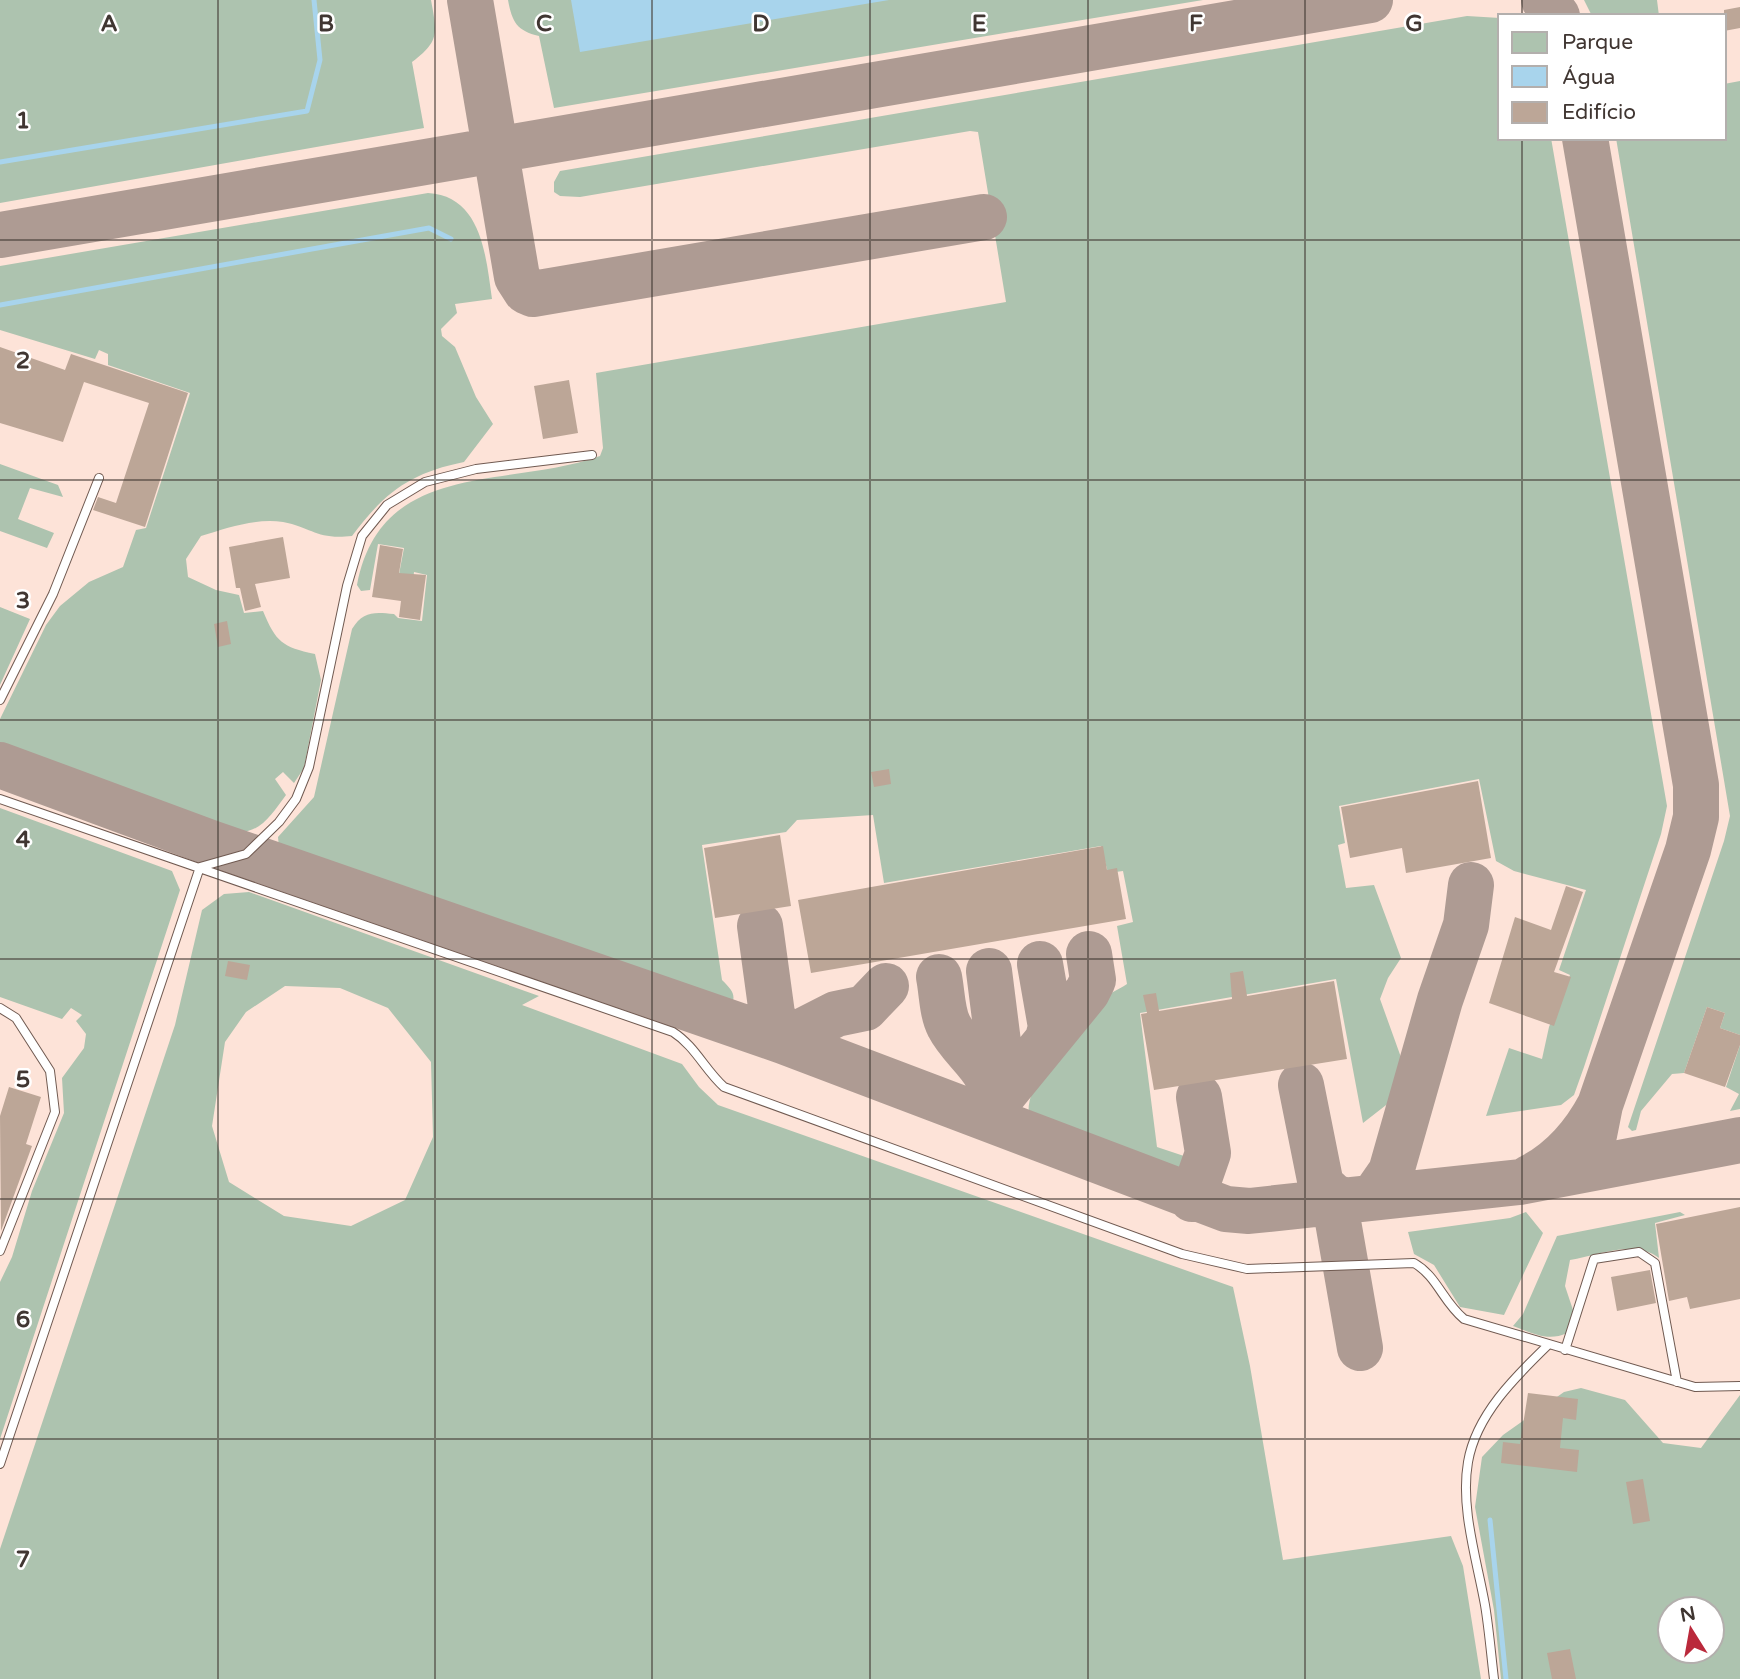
<svg xmlns="http://www.w3.org/2000/svg" width="1740" height="1679" viewBox="0 0 1740 1679" font-family="'Varela Round',sans-serif">
<style>
.green{fill:#adc3af;fill-rule:evenodd}
.water{fill:#a8d4ec}
.lines{fill:none;stroke-linecap:round;stroke-linejoin:round}
.stream{stroke:#a8d4ec;stroke-width:5}
.taxiway{stroke:#ae9b93;stroke-width:46}
.building{fill:#bca697}
.service-casing{stroke:#705a51;stroke-width:10}
.service{stroke:#fff;stroke-width:8}
.grid{fill:none;stroke:#403632;stroke-width:2;stroke-opacity:0.55}
.grid-label{font-size:23px;text-anchor:middle;font-weight:bold;fill:#403632;stroke:#fff;stroke-width:5;stroke-linejoin:round;paint-order:stroke}
</style>
<rect width="100%" height="100%" fill="#fde3d8"/>
<path class="green" d="M 0,0 L 431,0 C 437,33 440,41 412,62 L 424,128 L 0,203 Z
M 508,0 L 1203,0 L 554,108 L 539,36 C 517,31 512,22 508,0 Z
M 1584,0 L 1657,0 L 1659,16 L 1592,16 Z
M 1467,16 L 1500,18 L 1500,138 L 1551,138 L 1667,806 L 1661,834 L 1584,1067 L 1574,1095 L 1561,1105 L 1486,1116 L 1509,1048 L 1542,1059 L 1549,1027 L 1570,975 L 1559,970 L 1586,890 L 1514,871 L 1496,861 L 1479,779 L 1339,806 L 1345,843 L 1338,845 L 1346,888 L 1374,885 L 1401,958 L 1388,978 L 1380,999 L 1407,1074 L 1390,1102 L 1363,1123 L 1336,979 L 1140,1013 L 1157,1147 L 1190,1158 L 1182,1179 L 1177,1180 L 1030,1121 C 1019,1088 1073,1020 1099,1001 C 1107,994 1118,990 1127,984 L 1117,926 L 1133,922 L 1123,871 L 1108,873 L 1101,846 L 884,883 L 873,815 L 797,820 L 786,832 L 702,845 L 722,980 C 733,991 737,995 730,1009 L 279,848 L 278,837 L 314,797 L 352,629 C 363,611 374,612 394,614 L 398,618 L 422,621 L 427,575 L 414,572 L 412,591 L 396,590 L 404,548 L 378,544 L 370,590 L 361,591 L 357,585 C 381,458 509,489 600,456 L 603,448 L 596,373 L 1006,302 L 978,132 L 970,131 L 580,197 L 560,196 L 554,192 L 554,182 L 560,171 Z
M 1740,81 L 1740,1035 L 1720,1028 L 1725,1013 L 1707,1007 L 1684,1073 L 1672,1074 L 1641,1111 L 1636,1130 L 1632,1131 L 1628,1127 L 1724,841 L 1730,816 L 1616,138 L 1724,138 L 1724,84 Z
M 428,193 C 482,196 486,257 492,299 L 455,304 L 457,313 L 441,329 L 442,336 L 455,347 L 476,397 L 493,424 L 464,462 C 410,473 385,492 352,536 C 317,540 313,528 283,522 C 255,518 227,528 201,536 L 186,559 L 188,577 L 216,590 L 239,595 L 244,613 L 263,611 C 276,642 282,647 315,654 L 321,680 L 304,768 L 294,783 L 283,772 L 275,779 L 286,795 C 271,815 260,835 233,832 L 0,751 L 0,719 L 46,625 L 60,606 L 89,582 L 123,567 L 136,530 L 146,528 L 190,393 L 108,365 L 108,354 L 99,350 L 95,359 L 0,330 L 0,266 Z
M 0,464 L 58,485 L 63,497 L 30,488 L 18,519 L 54,533 L 47,548 L 0,531 Z
M 0,607 L 30,619 L 0,685 Z
M 0,808 L 172,871 L 180,890 L 0,1439 L 0,1282 L 12,1257 L 32,1191 L 64,1113 L 62,1078 L 84,1048 L 86,1034 L 76,1021 L 82,1015 L 71,1008 L 62,1019 L 0,997 Z
M 249,892 L 539,996 L 522,1005 L 682,1064 L 699,1087 L 718,1105 L 1233,1287 L 1250,1366 L 1283,1560 L 1451,1536 L 1463,1566 L 1481,1679 L 0,1679 L 0,1549 L 175,1025 L 202,910 L 224,894 ZM 285,986 L 340,988 L 388,1008 L 431,1062 L 433,1137 L 405,1200 L 351,1226 L 284,1216 L 229,1182 L 212,1126 L 225,1042 L 246,1012 Z
M 1740,1045 L 1740,1109 L 1730,1111 L 1739,1094 L 1726,1087 Z
M 1526,1212 L 1543,1233 L 1504,1315 L 1460,1307 L 1434,1265 L 1414,1254 L 1408,1232 L 1510,1218 Z
M 1680,1212 L 1685,1215 L 1655,1223 L 1659,1258 C 1635,1239 1598,1255 1570,1260 L 1565,1286 L 1574,1313 L 1567,1333 C 1548,1342 1532,1333 1513,1326 L 1523,1314 L 1557,1236 Z
M 1581,1388 L 1625,1400 L 1663,1443 L 1701,1448 L 1740,1395 L 1740,1679 L 1501,1679 L 1494,1610 L 1475,1507 L 1482,1457 L 1503,1435 L 1564,1392 ZM 1670,1609 L 1712,1609 L 1712,1651 L 1670,1651 Z"/>
<path class="water" d="M 571,0 L 889,0 L 580,52 Z"/>
<g class="lines">
<path class="stream" d="M 0,162 L 307,111 L 320,60 L 314,0
M 0,305 L 429,228 L 451,239
M 1490,1520 L 1506,1679"/>
<path class="taxiway" d="M 470,0 L 517,277 L 526,291 L 533,294 L 984,217
M 1544,0 L 1557,16
M 1585,138 L 1696,785 L 1696,817 L 1688,850 L 1600,1105
M 0,235 L 1370,0
M 0,765 L 211,843 L 783,1041 L 1226,1209 L 1249,1211 L 1520,1182 L 1740,1140
M 760,926 L 772,1014 L 783,1041 L 836,1014 L 865,1008 L 886,986
M 1040,964 L 1051,1027 L 1048,1038
M 989,971 L 1002,1074 L 1000,1100
M 939,977 C 942,992 942,1013 949,1026 C 963,1054 998,1071 993,1107 L 981,1114
M 1301,1085 L 1321,1185 L 1333,1196 L 1342,1200 L 1336,1210
M 993,1107 L 1087,992 L 1093,980 L 1089,954
M 1529,1178 C 1561,1162 1583,1137 1600,1105 L 1594,1135
M 1375,1195 L 1391,1172 L 1440,1000 L 1466,925 L 1471,885
M 1192,1199 L 1208,1153 L 1199,1097
M 1325,1201 L 1336,1210 L 1360,1348"/>
</g>
<path class="building" d="M 1740,7 L 1740,28 L 1724,31 L 1724,10 Z
M 0,347 L 65,370 L 71,354 L 188,393 L 145,527 L 93,510 L 98,497 L 116,503 L 149,403 L 84,382 L 63,442 L 0,423 Z
M 569,380 L 578,433 L 543,439 L 534,386 Z
M 283,537 L 290,578 L 255,584 L 261,607 L 245,611 L 240,588 L 236,588 L 229,547 Z
M 380,545 L 403,549 L 399,573 L 426,575 L 420,620 L 399,617 L 401,601 L 372,597 Z
M 227,621 L 231,644 L 218,647 L 214,624 Z
M 889,769 L 891,784 L 874,787 L 871,772 Z
M 1478,781 L 1491,858 L 1406,873 L 1402,848 L 1350,858 L 1341,807 Z
M 780,835 L 791,906 L 715,918 L 704,848 Z
M 1103,846 L 1107,870 L 1117,868 L 1126,919 L 811,973 L 798,900 Z
M 1566,886 L 1583,892 L 1554,972 L 1571,977 L 1554,1026 L 1489,1003 L 1515,917 L 1551,930 Z
M 228,961 L 250,965 L 247,980 L 225,976 Z
M 1243,971 L 1247,996 L 1334,981 L 1347,1059 L 1154,1090 L 1141,1014 L 1147,1013 L 1143,995 L 1156,993 L 1159,1011 L 1232,999 L 1230,973 Z
M 1707,1007 L 1725,1013 L 1720,1028 L 1740,1035 L 1740,1045 L 1725,1087 L 1684,1073 Z
M 9,1087 L 41,1097 L 26,1144 L 32,1146 L 1,1231 L 0,1116 Z
M 1740,1207 L 1740,1299 L 1690,1309 L 1687,1297 L 1669,1301 L 1656,1224 Z
M 1650,1270 L 1656,1303 L 1617,1311 L 1611,1277 Z
M 1528,1393 L 1578,1399 L 1576,1420 L 1563,1418 L 1560,1448 L 1579,1450 L 1577,1472 L 1501,1463 L 1503,1442 L 1520,1444 Z
M 1643,1479 L 1650,1521 L 1633,1524 L 1626,1482 Z
M 1570,1649 L 1576,1679 L 1552,1679 L 1547,1653 Z"/>
<g class="lines">
<defs>
<path id="service" d="M 0,700 L 53,594 L 99,478
M 0,799 L 673,1032 C 695,1046 705,1070 724,1087 L 1182,1254 L 1247,1269 L 1414,1263 C 1437,1276 1443,1302 1464,1319 L 1695,1387 L 1740,1386
M 0,1008 L 16,1018 L 50,1071 L 55,1112 L 0,1251
M 1565,1350 L 1594,1259 L 1639,1252 L 1655,1263 L 1677,1382
M 0,1464 L 200,867 L 246,854 L 279,822 L 296,799 L 309,767 L 347,586 L 362,536 L 387,505 L 425,482 L 476,469 L 592,455
M 1494,1679 C 1491,1654 1489,1629 1485,1605 C 1477,1560 1460,1508 1468,1462 C 1476,1415 1515,1377 1548,1345"/>
</defs>
<use href="#service" class="service-casing"/>
<use href="#service" class="service"/>
</g>
<path class="grid" d="M 218,0 L 218,1679M 435,0 L 435,1679M 652,0 L 652,1679M 870,0 L 870,1679M 1088,0 L 1088,1679M 1305,0 L 1305,1679M 1522,0 L 1522,16M 1522,138 L 1522,1679M 0,240 L 1740,240M 0,480 L 1740,480M 0,720 L 1740,720M 0,959 L 1740,959M 0,1199 L 1740,1199M 0,1439 L 1740,1439"/>
<g class="grid-label">
<text x="109" y="31">A</text>
<text x="326" y="31">B</text>
<text x="544" y="31">C</text>
<text x="761" y="31">D</text>
<text x="979" y="31">E</text>
<text x="1196" y="31">F</text>
<text x="1414" y="31">G</text>
<text x="23" y="128">1</text>
<text x="23" y="368">2</text>
<text x="23" y="608">3</text>
<text x="23" y="847">4</text>
<text x="23" y="1087">5</text>
<text x="23" y="1327">6</text>
<text x="23" y="1567">7</text>
</g>
<rect x="1498" y="14" width="228" height="126" fill="#ffffff" stroke="#b3afad" stroke-width="2"/>
<rect x="1512" y="32" width="35" height="21" fill="#adc3af" stroke="#b3afad" stroke-width="2"/>
<text x="1562" y="49" font-size="21" fill="#403632">Parque</text>
<rect x="1512" y="66" width="35" height="21" fill="#a8d4ec" stroke="#b3afad" stroke-width="2"/>
<text x="1562" y="84" font-size="21" fill="#403632">Água</text>
<rect x="1512" y="102" width="35" height="21" fill="#bca697" stroke="#b3afad" stroke-width="2"/>
<text x="1562" y="119" font-size="21" fill="#403632">Edifício</text>
<g transform="translate(1691 1630) rotate(349)"><circle r="33" fill="#ffffff" stroke="#b3afad" stroke-width="2"/>
<path d="M0-5L12 26L0 18L-12 26Z" fill="#ba293b"/>
<text y="-10" font-size="19" font-weight="bold" text-anchor="middle" fill="#403632">N</text>
</g>
</svg>
